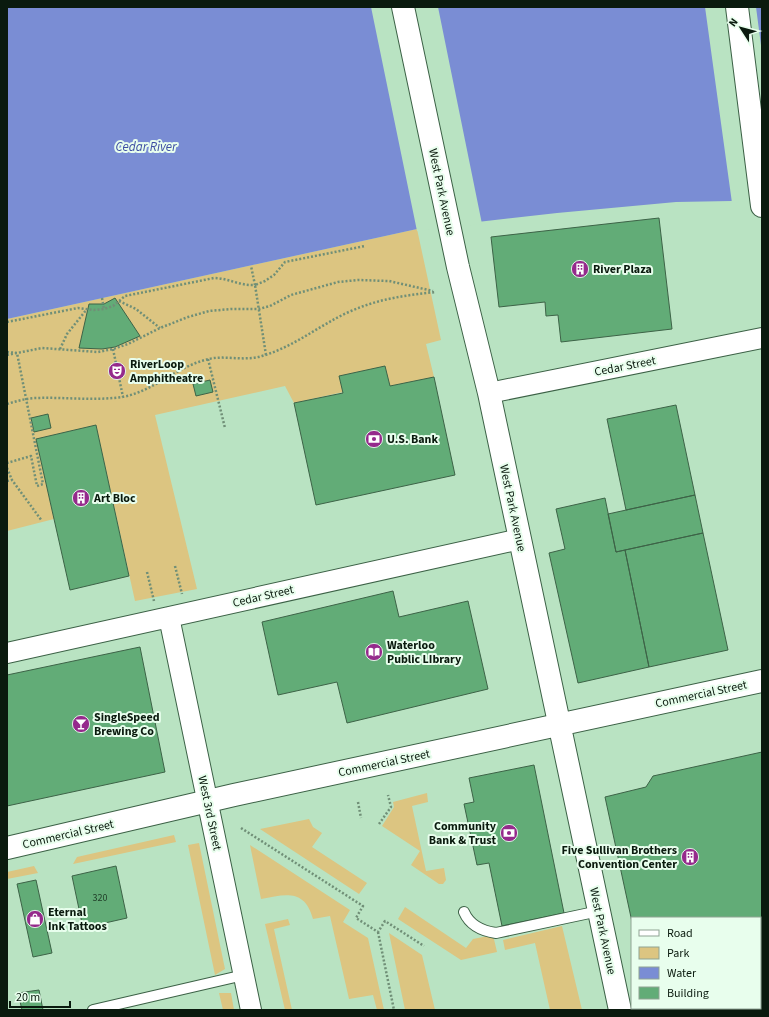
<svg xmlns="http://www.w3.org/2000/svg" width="769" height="1017" viewBox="0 0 769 1017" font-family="'Source Sans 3',sans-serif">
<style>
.green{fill:#dcc581}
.water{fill:#7a8dd4}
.pier{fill:#b9e3c2}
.building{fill:#62ac77;stroke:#3d6347}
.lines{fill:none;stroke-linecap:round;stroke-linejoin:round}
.service-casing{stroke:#3c6146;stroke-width:12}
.minor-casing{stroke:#3c6146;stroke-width:22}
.tertiary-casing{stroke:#3c6146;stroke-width:24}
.path{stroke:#708f77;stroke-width:2.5;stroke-dasharray:2 2;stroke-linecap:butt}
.service{stroke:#fff;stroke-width:10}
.minor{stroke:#fff;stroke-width:20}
.tertiary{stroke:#fff;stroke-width:22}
.labels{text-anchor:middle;stroke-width:4;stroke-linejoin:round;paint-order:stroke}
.number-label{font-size:10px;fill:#203e28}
.street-label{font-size:12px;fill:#0a1a0e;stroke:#e8feed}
.poi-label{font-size:12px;font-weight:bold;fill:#0a1a0e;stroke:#e8feed;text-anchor:start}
.water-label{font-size:13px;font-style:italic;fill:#3e4ea3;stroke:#e8feed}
</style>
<rect width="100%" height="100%" fill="#b9e3c2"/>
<path class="green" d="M 417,229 L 441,340 L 426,344 L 434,377 L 390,386 L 385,366 L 339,376 L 343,392 L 294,403 L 285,386 L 155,415 L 197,589 L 135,601 L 96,425 L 36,439 L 54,519 L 7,531 L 7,319 Z
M 427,793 L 428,802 L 412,806 L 426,871 L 444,868 L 446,880 L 443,884 L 439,884 L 411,865 L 420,851 L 382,826 L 394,807 L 393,802 Z
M 309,819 L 313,827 L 322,833 L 312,847 L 367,883 L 359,894 L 260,829 Z
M 174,835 L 176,842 L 73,864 L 77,857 Z
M 199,843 L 225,969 L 215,975 L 188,845 Z
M 250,845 L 350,910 L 343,922 L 368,938 L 384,1010 L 377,1010 L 373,995 L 349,999 L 330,916 L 313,919 C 305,889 286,894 261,899 Z
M 34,866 L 38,873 L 7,879 L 7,872 Z
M 405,907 L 466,948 L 473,939 L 493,935 L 497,952 L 461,960 L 398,919 Z
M 288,919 L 290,925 L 274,929 L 292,1010 L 285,1010 L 265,924 Z
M 562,926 L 582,1010 L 550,1010 L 535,943 L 505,950 L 503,940 Z
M 389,933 L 422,955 L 435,1010 L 405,1010 Z
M 219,993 L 231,993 L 234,1010 L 223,1010 Z"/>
<path class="water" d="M 7,7 L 762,7 L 762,196 L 731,201 L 676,202 L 557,213 L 417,229 L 7,319 Z"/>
<path class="pier" d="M 371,7 L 438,7 L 482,224 L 417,231 Z
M 705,7 L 756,7 L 762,53 L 762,198 L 732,203 Z"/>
<path class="building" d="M 659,218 L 672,329 L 561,342 L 558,315 L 546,316 L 545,302 L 499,307 L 491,237 Z
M 115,298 L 140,336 L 115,347 L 102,349 L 79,348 L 89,304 L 104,304 Z
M 385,366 L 390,386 L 434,377 L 455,475 L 316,505 L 294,403 L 343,393 L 339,376 Z
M 210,380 L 213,392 L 196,396 L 193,384 Z
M 676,405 L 695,495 L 626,510 L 607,419 Z
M 48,414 L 51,428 L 34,432 L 31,418 Z
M 96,425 L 129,576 L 70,590 L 36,439 Z
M 695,495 L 703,533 L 616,552 L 608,514 Z
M 605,498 L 616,552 L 625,550 L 649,667 L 578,683 L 549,553 L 565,549 L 556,509 Z
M 703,533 L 728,650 L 649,667 L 625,550 Z
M 393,591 L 399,617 L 468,601 L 488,689 L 347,723 L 337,682 L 278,695 L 262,622 Z
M 140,647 L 165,772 L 7,806 L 7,675 Z
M 762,752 L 762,965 L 760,965 L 760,918 L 632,918 L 632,922 L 605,797 L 646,787 L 653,776 Z
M 534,765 L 564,913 L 502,926 L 489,863 L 477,865 L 464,804 L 474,802 L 469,778 Z
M 116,866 L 127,918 L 83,928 L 72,876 Z
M 36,880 L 52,953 L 33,957 L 17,884 Z
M 39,990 L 43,1010 L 22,1010 L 18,993 Z"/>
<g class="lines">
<defs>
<path id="service" d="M 464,912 C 470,926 482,931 496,933 L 599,911
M 93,1010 L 244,975"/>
<path id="minor" d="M 489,393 L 762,338
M 169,617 L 251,1010
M 7,653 L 520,539"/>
<path id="tertiary" d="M 403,7 L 458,267 L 489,393 L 620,1010
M 737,7 L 762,206
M 7,848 L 234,795 L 762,681"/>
</defs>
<use href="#service" class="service-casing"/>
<use href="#minor" class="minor-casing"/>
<use href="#tertiary" class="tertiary-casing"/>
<path class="path" d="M 102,298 L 104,309
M 119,301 L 136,309 L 160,328
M 7,322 L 78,308 L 94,310 L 104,309 L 113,306 L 125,296 L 214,278 C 228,278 240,286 255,285 L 251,266
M 60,349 L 67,334 L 87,309
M 113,349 L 123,397
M 7,352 L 17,353 L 42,348 L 98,352 L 113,349 L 128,344 L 160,328 L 188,317 L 209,311 L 231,309 L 259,309 L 270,306 L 291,295 L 338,282 L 358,280 L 389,281 L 433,291
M 7,355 L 17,353 L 43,484 L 37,486 L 31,456 L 7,463
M 266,355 L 255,285 L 265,281 L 274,275 L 285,262 L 365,246
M 208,359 L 225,428
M 7,404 C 17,401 27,398 37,398 C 65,397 94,401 122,397 C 152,392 175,368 205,360 C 223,354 243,362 262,356 C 296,346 319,325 351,311 C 378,299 407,295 436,292
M 7,468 L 12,480
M 7,481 L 12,480 L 42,521
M 175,566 L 182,594
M 147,572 L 154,601
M 358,802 L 361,818
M 379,824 L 391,807 L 388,795
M 241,828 L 363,906 L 356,918 L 378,932 L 385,921 L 424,946
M 378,932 L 394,1010"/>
<use href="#service" class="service"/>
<use href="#minor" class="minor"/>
<use href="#tertiary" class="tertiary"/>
</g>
<defs>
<symbol id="building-disc" viewBox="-11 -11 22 22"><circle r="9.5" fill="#952a8c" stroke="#e8feed"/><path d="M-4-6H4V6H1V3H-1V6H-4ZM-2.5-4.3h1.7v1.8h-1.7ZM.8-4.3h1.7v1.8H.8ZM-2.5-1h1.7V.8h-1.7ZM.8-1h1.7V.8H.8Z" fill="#fff"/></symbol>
<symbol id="theatre-disc" viewBox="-11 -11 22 22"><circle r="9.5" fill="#952a8c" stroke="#e8feed"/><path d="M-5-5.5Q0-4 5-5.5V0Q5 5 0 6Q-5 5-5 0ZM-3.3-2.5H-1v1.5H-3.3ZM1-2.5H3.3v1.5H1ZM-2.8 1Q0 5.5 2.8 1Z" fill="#fff"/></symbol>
<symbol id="bank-disc" viewBox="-11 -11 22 22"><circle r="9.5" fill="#952a8c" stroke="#e8feed"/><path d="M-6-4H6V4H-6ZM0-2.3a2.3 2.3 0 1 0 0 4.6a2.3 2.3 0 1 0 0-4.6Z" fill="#fff"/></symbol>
<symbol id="library-disc" viewBox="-11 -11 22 22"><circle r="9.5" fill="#952a8c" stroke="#e8feed"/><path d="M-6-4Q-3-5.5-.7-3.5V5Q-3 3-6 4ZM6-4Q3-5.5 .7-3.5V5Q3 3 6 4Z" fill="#fff"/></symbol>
<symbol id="bar-disc" viewBox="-11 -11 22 22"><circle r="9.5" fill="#952a8c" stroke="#e8feed"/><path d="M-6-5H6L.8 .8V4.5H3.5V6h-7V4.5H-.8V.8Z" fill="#fff"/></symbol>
<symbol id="shop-disc" viewBox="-11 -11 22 22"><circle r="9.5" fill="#952a8c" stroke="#e8feed"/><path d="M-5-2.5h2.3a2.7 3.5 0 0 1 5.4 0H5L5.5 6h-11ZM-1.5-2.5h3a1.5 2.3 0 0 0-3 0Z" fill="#fff"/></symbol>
</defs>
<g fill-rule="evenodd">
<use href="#building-disc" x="570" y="259" width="20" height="20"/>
<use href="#theatre-disc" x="107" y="361" width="20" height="20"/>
<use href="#bank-disc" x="364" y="429" width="20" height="20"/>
<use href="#building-disc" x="71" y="488" width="20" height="20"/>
<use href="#library-disc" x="364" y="642" width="20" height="20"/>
<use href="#bar-disc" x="71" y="714" width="20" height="20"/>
<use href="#bank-disc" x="499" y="823" width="20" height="20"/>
<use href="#building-disc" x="680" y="847" width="20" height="20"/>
<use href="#shop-disc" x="25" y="909" width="20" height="20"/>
</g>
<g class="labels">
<g class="number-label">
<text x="100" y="901">320</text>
</g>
<g class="street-label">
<text transform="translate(442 192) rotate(78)" y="4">West Park Avenue</text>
<text transform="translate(625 366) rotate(-11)" y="4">Cedar Street</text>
<text transform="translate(513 508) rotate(78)" y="4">West Park Avenue</text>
<text transform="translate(263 596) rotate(-13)" y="4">Cedar Street</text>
<text transform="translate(701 694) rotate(-12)" y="4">Commercial Street</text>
<text transform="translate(384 763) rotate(-12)" y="4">Commercial Street</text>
<text transform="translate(210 813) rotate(78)" y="4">West 3rd Street</text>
<text transform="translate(68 834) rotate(-13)" y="4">Commercial Street</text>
<text transform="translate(603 931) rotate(78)" y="4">West Park Avenue</text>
</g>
<g class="poi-label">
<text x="593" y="273">River Plaza</text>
<text x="130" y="368">RiverLoop<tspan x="130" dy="14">Amphitheatre</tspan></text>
<text x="387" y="443">U.S. Bank</text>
<text x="94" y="502">Art Bloc</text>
<text x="387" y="649">Waterloo<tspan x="387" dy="14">Public LIbrary</tspan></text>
<text x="94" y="721">SingleSpeed<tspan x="94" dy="14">Brewing Co</tspan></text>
<text x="496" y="830" text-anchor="end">Community<tspan x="496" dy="14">Bank &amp; Trust</tspan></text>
<text x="677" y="854" text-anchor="end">Five Sullivan Brothers<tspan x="677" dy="14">Convention Center</tspan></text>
<text x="48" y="916">Eternal<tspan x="48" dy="14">Ink Tattoos</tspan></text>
</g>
<g class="water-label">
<text x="146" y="151">Cedar River</text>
</g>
</g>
<rect width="769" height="1017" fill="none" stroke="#0a1a0e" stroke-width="16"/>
<rect x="631" y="917" width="130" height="92" fill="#e8feed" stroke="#8fa394"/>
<rect x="639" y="930" width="20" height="6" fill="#ffffff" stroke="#8fa394"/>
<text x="667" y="937" font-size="12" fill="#0a1a0e">Road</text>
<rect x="639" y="947" width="20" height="12" fill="#dcc581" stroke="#8fa394"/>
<text x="667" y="957" font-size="12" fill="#0a1a0e">Park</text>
<rect x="639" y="967" width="20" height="12" fill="#7a8dd4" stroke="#8fa394"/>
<text x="667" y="977" font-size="12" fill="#0a1a0e">Water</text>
<rect x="639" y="987" width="20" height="12" fill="#62ac77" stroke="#8fa394"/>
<text x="667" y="997" font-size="12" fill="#0a1a0e">Building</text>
<g transform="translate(741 28) rotate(306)" stroke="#e8feed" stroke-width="3" paint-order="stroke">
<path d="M0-3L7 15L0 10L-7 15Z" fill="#0a1a0e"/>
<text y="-6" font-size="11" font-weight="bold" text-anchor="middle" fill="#0a1a0e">N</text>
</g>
<path d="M10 1001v6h60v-6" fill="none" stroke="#0a1a0e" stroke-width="2"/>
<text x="16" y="1001" font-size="12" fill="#0a1a0e" stroke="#e8feed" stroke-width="3" paint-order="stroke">20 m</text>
</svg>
